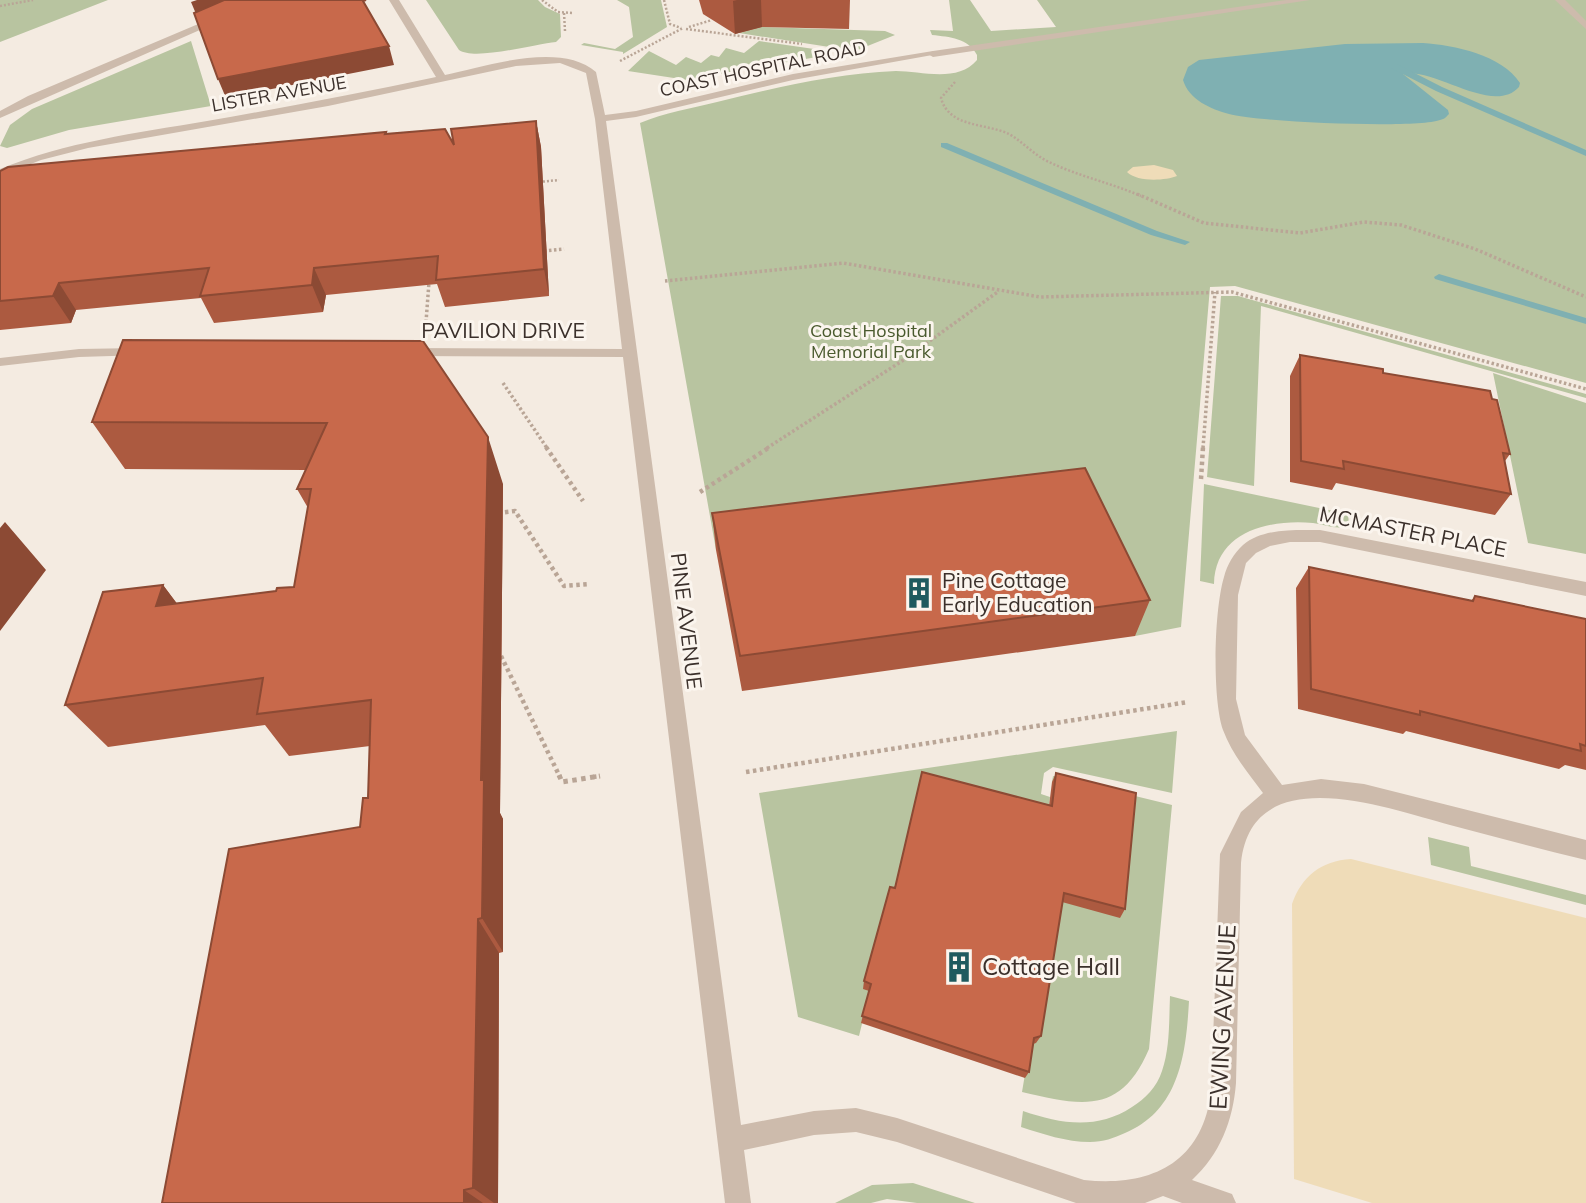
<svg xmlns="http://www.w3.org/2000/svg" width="1586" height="1203" viewBox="0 0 1586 1203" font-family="Mulish,sans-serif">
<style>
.green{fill:#b8c4a0}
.sand{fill:#efdcb8}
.water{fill:#7fb0b2}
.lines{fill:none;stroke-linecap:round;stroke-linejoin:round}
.stream{fill:#7fb0b2;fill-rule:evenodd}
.path-far3{stroke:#b9a596;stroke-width:2.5;stroke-dasharray:2 2;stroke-linecap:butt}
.path-far2{stroke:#b9a596;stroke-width:3.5;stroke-dasharray:2.5 2.5;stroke-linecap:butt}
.path-far1{stroke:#b9a596;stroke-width:4.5;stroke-dasharray:3.5 3.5;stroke-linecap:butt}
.path{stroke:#b9a596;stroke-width:5;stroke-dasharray:4.5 4.5;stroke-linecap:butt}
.lane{fill:#cdbbac;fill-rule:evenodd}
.street{fill:#cdbbac;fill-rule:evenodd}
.wall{fill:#ac5a40}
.shaded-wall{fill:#8c4a34}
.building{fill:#c8694b;stroke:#8c4a34;stroke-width:2}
.labels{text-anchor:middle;stroke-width:6;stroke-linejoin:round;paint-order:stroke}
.far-street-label{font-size:18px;fill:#3b302b;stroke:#fbf5ee}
.far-park-label{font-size:18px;fill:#4a5a2e;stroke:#fbf5ee}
.street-label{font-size:21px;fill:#3b302b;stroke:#fbf5ee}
.poi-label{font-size:21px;fill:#3b302b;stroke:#fbf5ee;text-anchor:start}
.near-poi-label{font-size:24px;fill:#3b302b;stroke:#fbf5ee;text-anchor:start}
.near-street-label{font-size:24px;fill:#3b302b;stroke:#fbf5ee}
</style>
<rect width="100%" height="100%" fill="#f4ebe1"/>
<path class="green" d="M 0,0 L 108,0 L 0,42 Z
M 426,0 L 538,0 L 545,7 L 560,14 L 561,37 L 556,42 C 534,44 475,61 459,50 Z
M 617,0 L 661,0 L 667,27 L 623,54 L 623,52 L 581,45 L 584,43 L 615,49 L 633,37 L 629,7 Z
M 949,0 L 970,0 L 991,31 L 1056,27 L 1037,0 L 1586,0 L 1586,383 L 1235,286 L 1210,287 L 1181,627 L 1135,636 L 716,550 L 640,123 C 664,113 692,108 717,102 C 775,88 836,73 896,71 C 921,71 958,83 977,60 L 977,55 C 968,38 950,37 932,35 L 930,30 L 953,31 Z
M 762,27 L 885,31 L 895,35 L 855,51 L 739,33 Z
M 191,41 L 211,106 L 69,130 L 7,148 L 0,146 L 10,125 L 32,109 Z
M 759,41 L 821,50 L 828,55 L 687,80 L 628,71 L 649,51 L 676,65 L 686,57 L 701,63 L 711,55 L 719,57 L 726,48 L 744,53 Z
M 1221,296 L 1238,296 L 1586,394 L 1586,398 L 1261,306 L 1254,486 L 1207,477 Z
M 1493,373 L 1586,403 L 1586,554 L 1528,543 Z
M 1204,484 L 1348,514 L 1349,524 C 1341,532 1324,524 1313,523 C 1268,519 1215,532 1214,584 L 1200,581 Z
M 1177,731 L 1172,793 L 1053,767 L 1044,773 L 1041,794 L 1050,797 L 1048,815 L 902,858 L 1131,803 L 1052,782 L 1053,776 L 1172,805 L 1149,1049 C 1121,1115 1082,1106 1022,1092 L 1030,1044 L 870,991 L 859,1036 L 798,1017 L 759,793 Z
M 1428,837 L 1469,847 L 1471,866 L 1586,895 L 1586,905 L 1431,865 Z
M 1170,996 L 1189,1001 C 1186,1053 1180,1110 1125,1133 C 1114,1138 1103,1142 1090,1142 C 1066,1142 1043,1134 1021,1127 L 1023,1111 C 1061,1124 1097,1130 1132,1107 C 1145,1099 1157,1087 1162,1071 C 1170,1048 1169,1020 1170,996 Z
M 913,1183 L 975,1203 L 917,1203 L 887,1199 L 871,1203 L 835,1203 L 872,1185 Z"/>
<path class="sand" d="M 1154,165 L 1173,170 L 1177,176 C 1164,181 1137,182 1127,172 L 1133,167 Z
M 1351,859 L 1586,918 L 1586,1203 L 1372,1203 L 1294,1179 L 1292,904 C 1302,876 1321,861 1351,859 Z"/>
<path class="water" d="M 1423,43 C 1454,45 1502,55 1520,83 L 1519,87 C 1493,116 1434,67 1403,74 L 1448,110 L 1449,114 C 1446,117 1445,119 1440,120 C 1415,129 1258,122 1229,114 C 1211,109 1189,100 1183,80 L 1188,67 L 1199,60 L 1345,44 Z"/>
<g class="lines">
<path class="stream" d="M 1389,63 L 1395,63 L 1442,87 L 1586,150 L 1586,156 L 1436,91 L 1389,67 Z
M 941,143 L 947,143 L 1157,231 L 1190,242 L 1185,245 L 1151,235 L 941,147 Z
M 1439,274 L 1586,318 L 1586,324 L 1435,279 L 1434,277 Z"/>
<path class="path-far3" d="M 542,0 L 558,12 L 573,13
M 664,0 L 670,24 L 681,28
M 0,6 L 33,0
M 564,13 L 565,31
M 689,27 L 712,20
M 686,29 L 802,44
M 620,61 L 683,28
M 955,82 L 941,98 C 949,128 986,123 1009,134 C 1023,142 1034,155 1049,162 C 1078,176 1111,183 1141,196
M 539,182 L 559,180"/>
<path class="path-far2" d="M 1137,194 L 1204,223 L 1300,233 L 1364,222 L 1401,225 L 1475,249 L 1586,297
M 544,251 L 564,249
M 665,281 L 843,263 L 1040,297 L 1232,292 L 1586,389
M 426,322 L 429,282
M 503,383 L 547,448
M 767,448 L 902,361 L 999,291
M 1203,448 L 1215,292"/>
<path class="path-far1" d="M 546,447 L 583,501
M 1201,479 L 1203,447
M 700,492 L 770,447
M 498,513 L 515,511 L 564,586 L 589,584
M 501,656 L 560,777
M 746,772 L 1188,702
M 593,777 L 600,776"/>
<path class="path" d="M 559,775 L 562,782 L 600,776"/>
<path class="lane" d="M 1286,0 L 1310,0 L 933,57 L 928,54 L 933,51 Z
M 1555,0 L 1565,0 L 1586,21 L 1586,29 Z"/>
<path class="street" d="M 255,0 L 268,0 L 0,118 L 0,111 L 28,96 Z
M 389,0 L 399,0 L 445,75 C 486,66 561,41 596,72 L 605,115 L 636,111 L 793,74 L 933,51 L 938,54 L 793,80 L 636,117 L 606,121 L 741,1125 L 814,1111 L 856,1108 L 897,1118 L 1084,1180 C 1150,1187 1202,1164 1211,1092 L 1220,854 L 1241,812 L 1263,793 C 1248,773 1232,754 1223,730 C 1212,698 1214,610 1224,577 C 1227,565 1234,553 1243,545 C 1263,528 1295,530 1320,530 L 1586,582 L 1586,596 L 1320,542 L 1290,542 L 1270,546 L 1256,553 L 1246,563 L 1238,595 L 1236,699 L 1245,735 L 1282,785 L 1321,779 L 1364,784 L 1586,840 L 1586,860 C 1541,849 1495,837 1450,825 C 1389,809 1252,757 1241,863 L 1236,1083 C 1233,1121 1220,1154 1192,1180 L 1232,1194 L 1236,1203 L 1182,1203 L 1163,1196 L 1145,1203 L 1076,1203 L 897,1142 L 856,1132 L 814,1135 L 744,1150 L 751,1203 L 725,1203 L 623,357 L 409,356 L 402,352 L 409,348 L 622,349 L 595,119 L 586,73 L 560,63 L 516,66 L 328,106 L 88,148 L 41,160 L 0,176 L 0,169 C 66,142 136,133 207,121 C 283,108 360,93 436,77 Z
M 139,348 L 146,352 L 144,355 L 79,357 L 0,366 L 0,358 L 79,349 Z"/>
</g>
<path class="wall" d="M 699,0 L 850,0 L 849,29 L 762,27 L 735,34 L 703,14 Z
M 536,121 L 541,147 L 549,296 L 445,307 L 437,284 L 326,295 L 323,312 L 214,323 L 201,298 L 76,310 L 71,323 L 0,330 L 0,171 L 386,134 L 454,145 Z
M 123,340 L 503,484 L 500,813 L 503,819 L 503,952 L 499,953 L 498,1203 L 162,1203 L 360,827 L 368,798 L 370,746 L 289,756 L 265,725 L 108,747 L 65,705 L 163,585 L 177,604 L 276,591 L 294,587 L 308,508 L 297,489 L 306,470 L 125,469 L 92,422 Z
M 1300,355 L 1383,373 L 1510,454 L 1505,461 L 1511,494 L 1495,515 L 1336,483 L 1332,490 L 1290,482 L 1290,376 Z
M 712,513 L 1150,600 L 1135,636 L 742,691 L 716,550 Z
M 1309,567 L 1471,601 L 1475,596 L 1586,619 L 1586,770 L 1565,765 L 1559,769 L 1406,731 L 1403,734 L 1298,709 L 1296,588 Z
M 1056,773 L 1125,909 L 1120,918 L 1062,902 L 1041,1036 L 1036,1043 L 1033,1044 L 1029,1072 L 1025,1078 L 861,1023 L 869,991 L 863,989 L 864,981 L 1049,806 L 1052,782 Z"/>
<path class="shaded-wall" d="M 197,0 L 225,0 L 199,21 L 191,2 Z
M 737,0 L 761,0 L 762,27 L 735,34 L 733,1 Z
M 389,46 L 394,65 L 226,98 L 218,79 Z
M 536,121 L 541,147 L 549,296 L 544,269 Z
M 314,268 L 326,295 L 323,312 L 312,285 Z
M 59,283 L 76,310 L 71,323 L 53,296 Z
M 488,437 L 503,484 L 500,813 L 503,819 L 503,952 L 482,918 L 481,780 Z
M 5,522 L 46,570 L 0,631 L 0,528 Z
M 163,585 L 197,630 L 156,606 Z
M 478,919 L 499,953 L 498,1203 L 494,1203 L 473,1188 Z
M 464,1190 L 483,1203 L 464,1203 Z"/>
<path class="building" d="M 224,0 L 366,0 L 363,1 L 389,46 L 218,79 L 194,13 Z
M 536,121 L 544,269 L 436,280 L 438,256 L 314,268 L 312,285 L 200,296 L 209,268 L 59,283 L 53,296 L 0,301 L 0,171 L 8,167 L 386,132 L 385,134 L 445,129 L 454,145 L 451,129 Z
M 123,340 L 423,341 L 488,437 L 481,780 L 484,780 L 482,918 L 478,919 L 473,1188 L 464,1190 L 464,1203 L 162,1203 L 229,849 L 360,827 L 363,798 L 368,798 L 371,700 L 257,714 L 263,678 L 65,705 L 103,592 L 163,585 L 156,606 L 276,591 L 277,588 L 294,587 L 311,489 L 297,489 L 327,423 L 92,422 Z
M 1300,355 L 1383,369 L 1383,373 L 1490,391 L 1492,399 L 1497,400 L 1510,454 L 1503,453 L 1511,494 L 1343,461 L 1344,469 L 1301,461 Z
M 1085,468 L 1150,600 L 740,656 L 712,513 Z
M 1309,567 L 1473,601 L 1475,596 L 1586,619 L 1586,746 L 1580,744 L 1581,751 L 1420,711 L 1420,715 L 1311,689 Z
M 922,772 L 1052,806 L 1056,773 L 1136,793 L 1125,909 L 1064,893 L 1041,1036 L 1034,1038 L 1029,1072 L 862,1016 L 871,984 L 864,981 L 890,887 L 895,888 Z"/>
<defs>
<symbol id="building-bare" viewBox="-9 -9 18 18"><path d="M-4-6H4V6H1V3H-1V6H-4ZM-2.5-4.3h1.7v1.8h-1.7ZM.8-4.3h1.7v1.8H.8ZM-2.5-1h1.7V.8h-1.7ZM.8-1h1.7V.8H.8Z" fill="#1f5a5e" stroke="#fbf5ee" stroke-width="2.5" paint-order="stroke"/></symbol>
</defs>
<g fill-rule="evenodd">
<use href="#building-bare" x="897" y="571" width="44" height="44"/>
<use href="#building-bare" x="937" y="945" width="44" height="44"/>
</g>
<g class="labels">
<g class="far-street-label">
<text transform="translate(763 69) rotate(-12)" y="6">COAST HOSPITAL ROAD</text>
<text transform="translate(279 94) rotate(-10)" y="6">LISTER AVENUE</text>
</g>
<g class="far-park-label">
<text x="871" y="337">Coast Hospital<tspan x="871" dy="21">Memorial Park</tspan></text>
</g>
<g class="street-label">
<text x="503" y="338">PAVILION DRIVE</text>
<text transform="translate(1413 532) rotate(11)" y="7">MCMASTER PLACE</text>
<text transform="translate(686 621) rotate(83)" y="7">PINE AVENUE</text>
</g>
<g class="poi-label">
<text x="942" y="588">Pine Cottage<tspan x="942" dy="24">Early Education</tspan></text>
</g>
<g class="near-poi-label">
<text x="982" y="975">Cottage Hall</text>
</g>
<g class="near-street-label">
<text transform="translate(1223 1017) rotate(-87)" y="8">EWING AVENUE</text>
</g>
</g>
</svg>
